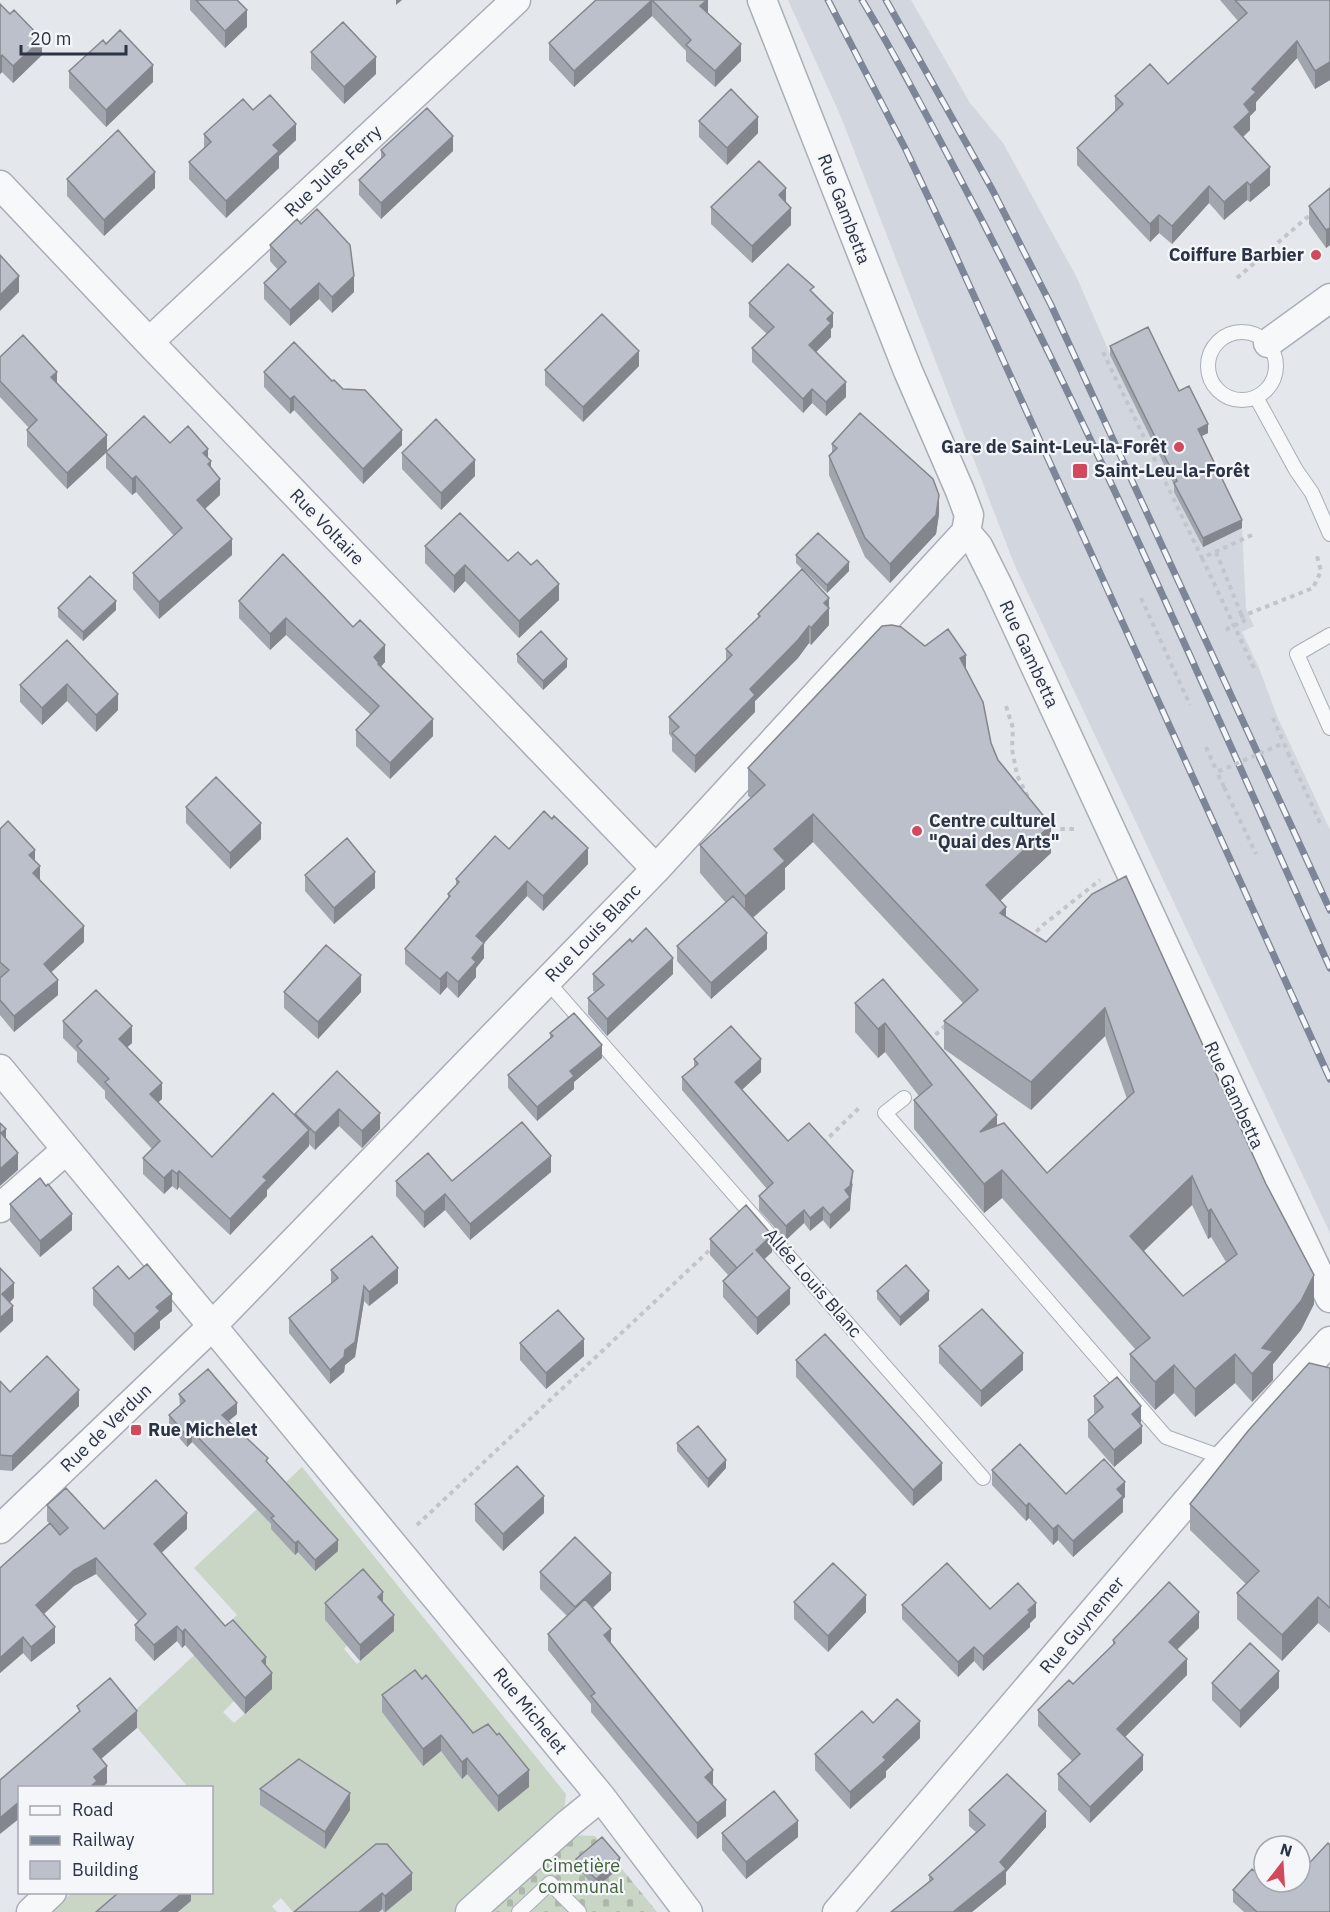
<svg xmlns="http://www.w3.org/2000/svg" width="1330" height="1912" viewBox="0 0 1330 1912" font-family="'IBM Plex Sans',sans-serif">
<style>
.built{fill:#d2d6de}
.cemetery{fill:url(#cemetery-stones)}
.garden{fill:#c9d6c5;fill-rule:evenodd}
.lines{fill:none;stroke-linecap:round;stroke-linejoin:round}
.lane-casing{stroke:#a9aeb7;stroke-width:16}
.street-casing{stroke:#a9aeb7;stroke-width:31}
.path{stroke:#c2c5cb;stroke-width:4;stroke-dasharray:4.5 4.5;stroke-linecap:butt}
.lane{stroke:#f7f8fa;stroke-width:14}
.street{stroke:#f7f8fa;stroke-width:28}
.rail-casing{stroke:#7d8696;stroke-width:7}
.rail{stroke:#f4f6f9;stroke-width:4.5;stroke-dasharray:14;stroke-linecap:butt}
.path-bridge{stroke:#c2c5cb;stroke-width:4;stroke-dasharray:4.5 4.5;stroke-linecap:butt}
.wall{fill:#a1a5ae;fill-rule:evenodd}
.shaded-wall{fill:#83868d}
.building{fill:#bbc0ca;stroke:#83868d;stroke-width:1.5;fill-rule:evenodd}
.poi-dot{fill:#d1495b;stroke:#f4f6f9;stroke-width:2}
.labels{text-anchor:middle;stroke-width:4.5;stroke-linejoin:round;paint-order:stroke}
.street-label{font-size:18px;fill:#2b3445;stroke:#f4f6f9}
.poi-label{font-size:18px;font-weight:bold;fill:#2b3445;stroke:#f4f6f9;text-anchor:start}
.park-label{font-size:18px;fill:#3f6138;stroke:#f4f6f9}
</style>
<defs>
<pattern id="cemetery-stones" width="16" height="16" patternUnits="userSpaceOnUse" patternTransform="scale(1.5)"><rect width="16" height="16" fill="#c9d6c5"/><path d="M2 7V4a2 2 0 0 1 4 0v3zM10 15v-3a2 2 0 0 1 4 0v3z" fill="#adb8ab"/></pattern>
</defs>
<rect width="100%" height="100%" fill="#e4e7ec"/>
<path class="built" d="M 788,0 L 911,0 L 970,103 L 1003,143 L 1077,278 L 1110,354 L 1179,399 L 1189,394 L 1208,433 L 1199,437 L 1242,528 L 1246,609 L 1254,626 L 1242,632 L 1259,668 L 1277,716 L 1330,830 L 1330,1233 L 1015,566 L 841,117 Z"/>
<path class="cemetery" d="M 571,1835 L 595,1836 L 657,1912 L 488,1912 Z"/>
<path class="garden" d="M 302,1467 L 566,1794 L 564,1812 L 458,1912 L 293,1912 L 281,1898 L 272,1906 L 277,1912 L 178,1912 L 191,1901 L 183,1893 L 212,1892 L 212,1788 L 188,1787 L 128,1717 L 237,1615 L 194,1568 ZM 324,1534 L 339,1550 L 315,1571 ZM 325,1620 L 394,1631 L 357,1664 L 344,1649 L 350,1642 L 335,1632 ZM 272,1689 L 234,1723 L 223,1712 L 234,1701 ZM 500,1750 L 498,1812 L 467,1774 Z
M 72,1893 L 116,1893 L 125,1902 L 114,1912 L 51,1912 Z"/>
<g class="lines">
<defs>
<path id="lane" d="M1208 366a34 34 0 1 1 68 0a34 34 0 1 1-68 0Z
M 1256,397 L 1296,470 L 1312,493 L 1330,534
M 1330,635 L 1297,654 L 1330,728
M 546,980 L 983,1478
M 904,1098 L 885,1113 L 1166,1437 L 1224,1458
M 519,1912 L 550,1883 L 579,1912"/>
<path id="street" d="M 762,0 L 908,371 L 960,491 L 969,515 L 966,532
M 0,185 L 149,342 L 656,869
M 149,342 L 516,0
M 1268,343 L 1330,298
M 966,532 L 978,546 L 998,586 L 1235,1098 L 1330,1298
M 0,1069 L 601,1797 L 688,1912
M 0,1208 L 66,1150
M 0,1529 L 203,1335 L 656,869 L 966,532
M 31,1912 L 52,1892
M 470,1912 L 569,1823 L 601,1797
M 837,1912 L 1224,1458 L 1330,1341"/>
</defs>
<use href="#lane" class="lane-casing"/>
<use href="#street" class="street-casing"/>
<path class="path" d="M 1237,278 L 1311,214
M 1103,352 L 1202,558 L 1252,535
M 1216,552 L 1244,621 L 1225,630
M 1202,558 L 1255,670
M 1141,598 L 1190,705
M 1240,617 L 1313,588 L 1321,571 L 1317,556
M 1006,706 L 1013,728 L 1012,749 L 1017,775 L 1028,797
M 1273,718 L 1284,743
M 1206,747 L 1217,772
M 1288,753 L 1321,825
M 1224,787 L 1256,854
M 1046,819 L 1058,829 L 1074,829
M 1030,938 L 1043,925 L 1100,880
M 929,1041 L 946,1025
M 823,1143 L 861,1106
M 417,1525 L 713,1247"/>
<use href="#lane" class="lane"/>
<use href="#street" class="street"/>
<defs>
<path id="rail" d="M 828,0 L 906,150 L 950,243 L 1330,1079
M 862,0 C 903,68 939,139 976,209 C 1105,456 1215,713 1330,968
M 886,0 L 993,191 L 1051,305 L 1330,910"/>
</defs>
<use href="#rail" class="rail-casing"/>
<use href="#rail" class="rail"/>
<path class="path-bridge" d="M 1224,787 L 1217,772 L 1284,743 L 1288,753"/>
</g>
<path class="wall" d="M 190,0 L 237,0 L 247,27 L 225,48 L 190,10 Z
M 596,0 L 708,0 L 708,14 L 741,61 L 715,87 L 686,61 L 686,51 L 652,16 L 574,87 L 549,60 L 549,43 Z
M 1220,0 L 1330,0 L 1330,80 L 1315,89 L 1297,58 L 1256,102 L 1256,110 L 1250,116 L 1250,130 L 1243,137 L 1270,185 L 1250,202 L 1247,200 L 1224,220 L 1209,203 L 1172,244 L 1159,233 L 1150,242 L 1077,165 L 1077,148 L 1115,111 L 1115,96 L 1168,84 L 1238,21 Z
M 0,4 L 42,55 L 13,83 L 2,72 L 0,74 Z
M 106,44 L 153,82 L 106,127 L 69,88 L 69,71 Z
M 311,52 L 376,74 L 344,104 L 311,69 Z
M 699,121 L 758,133 L 727,165 L 699,137 Z
M 204,134 L 296,140 L 279,156 L 279,168 L 226,218 L 189,179 L 189,162 L 204,148 Z
M 381,150 L 453,151 L 381,219 L 359,195 L 359,180 L 381,159 Z
M 67,179 L 155,188 L 104,236 L 67,196 Z
M 1330,188 L 1330,245 L 1326,248 L 1309,224 L 1309,206 Z
M 786,203 L 791,225 L 752,263 L 711,224 L 711,207 Z
M 270,245 L 354,292 L 332,313 L 319,299 L 290,326 L 264,299 L 264,283 L 278,270 L 270,261 Z
M 814,294 L 833,327 L 831,329 L 831,337 L 816,352 L 846,397 L 826,416 L 812,403 L 803,413 L 752,362 L 752,348 L 767,334 L 749,317 L 749,303 Z
M 1110,346 L 1179,391 L 1208,433 L 1201,436 L 1242,528 L 1203,547 L 1174,492 L 1174,485 L 1110,355 Z
M 0,357 L 57,383 L 107,452 L 170,443 L 208,459 L 220,495 L 205,509 L 232,555 L 159,619 L 133,589 L 133,573 L 174,536 L 136,492 L 132,495 L 106,468 L 106,452 L 67,489 L 27,446 L 27,430 L 29,428 L 0,397 Z
M 639,366 L 583,422 L 545,385 L 545,370 Z
M 264,372 L 332,381 L 343,389 L 402,445 L 363,484 L 294,410 L 290,414 L 264,387 Z
M 832,444 L 939,514 L 936,534 L 890,583 L 865,557 L 829,475 L 829,456 L 832,453 Z
M 402,453 L 475,476 L 441,510 L 402,469 Z
M 425,546 L 508,561 L 559,600 L 519,638 L 465,581 L 454,593 L 425,563 Z
M 283,554 L 385,662 L 381,667 L 433,736 L 390,779 L 356,746 L 356,730 L 371,715 L 286,635 L 270,650 L 239,618 L 239,601 Z
M 796,555 L 849,571 L 827,593 L 804,570 L 829,598 L 829,625 L 811,645 L 809,643 L 798,658 L 755,701 L 755,712 L 695,773 L 672,751 L 672,738 L 669,734 L 669,717 L 726,661 L 726,649 L 758,618 L 758,614 L 802,569 L 796,563 Z
M 58,608 L 116,610 L 83,641 L 58,617 Z
M 67,640 L 118,710 L 96,732 L 67,701 L 42,725 L 20,702 L 20,685 Z
M 925,646 L 966,669 L 991,743 L 998,760 L 1051,853 L 1000,901 L 1006,917 L 1046,942 L 1092,894 L 1314,1304 L 1301,1330 L 1273,1364 L 1273,1380 L 1252,1402 L 1235,1383 L 1195,1417 L 1174,1393 L 1155,1410 L 1130,1382 L 1130,1354 L 1136,1350 L 1002,1198 L 984,1213 L 914,1129 L 914,1100 L 919,1096 L 885,1052 L 878,1058 L 855,1032 L 855,1003 L 883,979 L 997,1125 L 1047,1173 L 1127,1099 L 1105,1036 L 1031,1110 L 944,1049 L 944,1021 L 963,1003 L 813,842 L 785,868 L 785,889 L 753,918 L 767,949 L 711,999 L 677,961 L 677,946 L 726,903 L 700,873 L 700,845 L 751,798 L 748,796 L 748,768 ZM 1192,1205 L 1208,1239 L 1211,1237 L 1226,1262 L 1183,1296 L 1144,1251 Z
M 517,654 L 567,667 L 543,690 L 517,662 Z
M 186,807 L 261,839 L 230,869 L 186,823 Z
M 0,829 L 35,861 L 40,880 L 84,942 L 51,972 L 58,995 L 14,1032 L 0,1015 Z
M 509,849 L 588,864 L 543,911 L 527,896 L 484,943 L 484,958 L 476,968 L 476,977 L 458,998 L 447,987 L 440,995 L 405,964 L 405,949 L 448,898 L 448,894 L 456,886 L 456,879 Z
M 305,875 L 375,888 L 334,924 L 305,891 Z
M 632,942 L 673,974 L 607,1036 L 588,1014 L 588,998 L 595,992 L 593,991 L 593,974 Z
M 284,992 L 361,992 L 318,1039 L 284,1008 Z
M 63,1021 L 132,1043 L 127,1047 L 162,1099 L 158,1102 L 212,1157 L 295,1116 L 295,1114 L 337,1071 L 380,1129 L 362,1148 L 339,1126 L 315,1150 L 309,1144 L 309,1146 L 267,1190 L 267,1196 L 230,1235 L 179,1187 L 177,1190 L 172,1186 L 164,1194 L 143,1174 L 143,1158 L 152,1149 L 105,1098 L 105,1091 L 77,1062 L 77,1052 L 63,1038 Z
M 550,1033 L 602,1058 L 574,1082 L 574,1089 L 537,1121 L 508,1088 L 508,1075 L 550,1038 Z
M 694,1059 L 761,1072 L 742,1090 L 788,1141 L 853,1184 L 850,1199 L 850,1210 L 830,1229 L 823,1220 L 810,1231 L 804,1223 L 786,1240 L 759,1210 L 759,1196 L 767,1189 L 682,1090 L 682,1077 L 694,1067 Z
M 551,1172 L 470,1240 L 445,1210 L 424,1228 L 396,1196 L 396,1181 L 452,1181 Z
M 10,1204 L 72,1230 L 40,1257 L 10,1221 Z
M 710,1239 L 772,1252 L 764,1259 L 790,1304 L 757,1335 L 723,1297 L 723,1281 L 728,1275 L 710,1255 Z
M 331,1270 L 398,1283 L 369,1306 L 364,1301 L 355,1357 L 345,1365 L 344,1372 L 330,1384 L 289,1333 L 289,1318 L 331,1284 Z
M 129,1279 L 172,1311 L 160,1321 L 160,1328 L 134,1351 L 93,1305 L 93,1288 Z
M 877,1291 L 929,1300 L 900,1326 L 877,1299 Z
M 520,1343 L 584,1356 L 546,1389 L 520,1360 Z
M 939,1346 L 1023,1370 L 981,1407 L 939,1363 Z
M 796,1360 L 942,1480 L 913,1506 L 796,1377 Z
M 1330,1368 L 1330,1633 L 1318,1623 L 1282,1661 L 1237,1619 L 1237,1593 L 1246,1584 L 1190,1530 L 1190,1504 Z
M 0,1381 L 10,1392 L 79,1406 L 12,1471 L 0,1470 Z
M 179,1394 L 237,1414 L 229,1421 L 268,1463 L 338,1551 L 315,1571 L 298,1552 L 295,1555 L 271,1529 L 271,1524 L 192,1442 L 187,1447 L 169,1426 L 169,1415 L 180,1406 Z
M 1094,1396 L 1141,1422 L 1140,1423 L 1142,1443 L 1114,1467 L 1088,1437 L 1088,1420 L 1095,1414 L 1094,1413 Z
M 677,1443 L 726,1468 L 708,1488 L 677,1451 Z
M 992,1470 L 1066,1494 L 1125,1497 L 1123,1499 L 1123,1512 L 1073,1557 L 1058,1540 L 1053,1545 L 1029,1518 L 1026,1521 L 992,1485 Z
M 475,1504 L 544,1513 L 503,1551 L 475,1521 Z
M 47,1505 L 104,1529 L 187,1529 L 161,1553 L 225,1626 L 266,1666 L 272,1689 L 245,1714 L 185,1645 L 182,1648 L 177,1641 L 154,1661 L 135,1640 L 135,1625 L 138,1621 L 96,1574 L 74,1586 L 44,1614 L 55,1643 L 31,1662 L 23,1653 L 0,1673 L 0,1568 L 54,1528 L 47,1521 Z
M 540,1572 L 611,1590 L 593,1608 L 611,1644 L 713,1786 L 726,1816 L 697,1839 L 591,1712 L 591,1704 L 548,1650 L 548,1634 L 567,1616 L 540,1589 Z
M 794,1602 L 866,1612 L 828,1652 L 794,1619 Z
M 325,1603 L 394,1631 L 360,1661 L 325,1620 Z
M 902,1605 L 990,1609 L 1036,1617 L 1030,1623 L 1030,1627 L 983,1671 L 974,1661 L 958,1677 L 902,1619 Z
M 1199,1628 L 1177,1650 L 1187,1675 L 1125,1737 L 1143,1770 L 1090,1823 L 1058,1790 L 1058,1774 L 1072,1761 L 1038,1726 L 1038,1710 L 1073,1684 L 1113,1645 L 1113,1640 Z
M 422,1679 L 473,1733 L 529,1787 L 498,1812 L 467,1774 L 462,1779 L 441,1751 L 423,1766 L 382,1712 L 382,1695 Z
M 1212,1683 L 1279,1688 L 1240,1728 L 1212,1700 Z
M 873,1723 L 920,1738 L 886,1771 L 886,1777 L 850,1809 L 815,1770 L 815,1754 Z
M 260,1789 L 350,1810 L 325,1849 L 260,1805 Z
M 969,1810 L 1046,1827 L 1006,1872 L 1006,1884 L 972,1912 L 891,1912 L 929,1881 L 929,1875 L 976,1832 L 969,1826 Z
M 722,1833 L 798,1837 L 746,1879 L 722,1850 Z
M 376,1844 L 412,1890 L 386,1912 L 384,1912 L 382,1909 L 379,1912 L 294,1912 Z
M 576,1859 L 620,1867 L 596,1888 L 576,1867 Z
M 1262,1878 L 1300,1882 L 1330,1912 L 1244,1912 L 1233,1902 L 1233,1890 Z"/>
<path class="shaded-wall" d="M 396,0 L 402,0 L 396,5 Z
M 652,0 L 652,16 L 574,87 L 574,71 Z
M 707,0 L 708,0 L 708,15 L 700,6 Z
M 247,10 L 247,27 L 225,48 L 225,31 Z
M 42,39 L 42,55 L 13,83 L 13,66 Z
M 1297,41 L 1297,58 L 1256,102 L 1256,110 L 1250,116 L 1250,130 L 1234,145 L 1234,127 L 1252,89 Z
M 741,44 L 741,61 L 715,87 L 715,71 Z
M 2,55 L 2,72 L 0,74 L 0,57 Z
M 376,57 L 376,74 L 344,104 L 344,87 Z
M 1330,62 L 1330,80 L 1315,89 L 1315,71 Z
M 153,65 L 153,82 L 106,127 L 106,110 Z
M 758,117 L 758,133 L 727,165 L 727,148 Z
M 296,124 L 296,140 L 279,156 L 279,168 L 226,218 L 226,201 L 273,145 Z
M 453,136 L 453,151 L 381,219 L 381,203 Z
M 1270,167 L 1270,185 L 1250,202 L 1250,185 Z
M 155,172 L 155,188 L 104,236 L 104,220 Z
M 1247,182 L 1247,200 L 1224,220 L 1224,202 Z
M 1209,186 L 1209,203 L 1172,244 L 1172,226 Z
M 786,188 L 786,205 L 779,195 Z
M 791,208 L 791,225 L 752,263 L 752,246 Z
M 1159,215 L 1159,233 L 1150,242 L 1150,224 Z
M 1330,228 L 1330,245 L 1326,248 L 1326,230 Z
M 19,276 L 19,292 L 0,311 L 0,295 Z
M 354,276 L 354,292 L 332,313 L 332,297 Z
M 319,283 L 319,299 L 290,326 L 290,310 Z
M 833,313 L 833,327 L 831,329 L 831,337 L 809,359 L 809,345 L 827,319 Z
M 639,351 L 639,366 L 583,422 L 583,407 Z
M 57,372 L 57,389 L 51,377 Z
M 846,382 L 846,397 L 826,416 L 826,402 Z
M 812,389 L 812,403 L 803,413 L 803,399 Z
M 294,396 L 294,410 L 290,414 L 290,399 Z
M 1208,424 L 1208,433 L 1198,438 L 1198,429 Z
M 402,430 L 402,445 L 363,484 L 363,469 Z
M 107,435 L 107,452 L 67,489 L 67,473 Z
M 208,449 L 208,464 L 211,461 L 211,477 L 203,453 Z
M 475,460 L 475,476 L 441,510 L 441,493 Z
M 136,476 L 136,492 L 132,495 L 132,479 Z
M 220,479 L 220,495 L 197,516 L 197,500 Z
M 939,495 L 939,514 L 936,534 L 890,583 L 890,564 Z
M 1242,520 L 1242,528 L 1203,547 L 1203,538 Z
M 232,539 L 232,555 L 159,619 L 159,602 Z
M 849,562 L 849,571 L 827,593 L 827,585 Z
M 465,565 L 465,581 L 454,593 L 454,576 Z
M 559,584 L 559,600 L 519,638 L 519,621 Z
M 829,598 L 829,625 L 811,645 L 811,628 L 824,603 Z
M 116,601 L 116,610 L 83,641 L 83,632 Z
M 286,618 L 286,635 L 270,650 L 270,634 Z
M 809,626 L 809,643 L 798,658 L 755,701 L 755,712 L 695,773 L 695,756 L 750,689 Z
M 385,645 L 385,662 L 379,668 L 374,657 Z
M 966,655 L 966,683 L 960,658 Z
M 567,659 L 567,667 L 543,690 L 543,681 Z
M 67,684 L 67,701 L 42,725 L 42,708 Z
M 118,694 L 118,710 L 96,732 L 96,715 Z
M 433,719 L 433,736 L 390,779 L 390,763 Z
M 813,814 L 813,842 L 785,868 L 785,889 L 745,924 L 745,896 L 774,849 Z
M 261,823 L 261,839 L 230,869 L 230,853 Z
M 1051,825 L 1051,853 L 986,914 L 986,885 Z
M 588,848 L 588,864 L 543,911 L 543,896 Z
M 35,850 L 35,865 L 29,855 Z
M 40,866 L 40,882 L 33,873 Z
M 375,872 L 375,888 L 334,924 L 334,908 Z
M 527,881 L 527,896 L 476,952 L 476,936 Z
M 1006,907 L 1006,936 L 1000,913 Z
M 84,926 L 84,942 L 44,979 L 44,964 Z
M 767,933 L 767,949 L 711,999 L 711,983 Z
M 484,943 L 484,958 L 476,968 L 476,977 L 458,998 L 458,982 L 472,958 Z
M 673,958 L 673,974 L 607,1036 L 607,1019 Z
M 447,972 L 447,987 L 440,995 L 440,979 Z
M 361,975 L 361,992 L 318,1039 L 318,1022 Z
M 58,980 L 58,995 L 14,1032 L 14,1016 Z
M 1105,1008 L 1105,1036 L 1031,1110 L 1031,1082 Z
M 885,1023 L 885,1052 L 878,1058 L 878,1029 Z
M 132,1026 L 132,1043 L 119,1055 L 119,1039 Z
M 602,1045 L 602,1058 L 574,1082 L 574,1089 L 537,1121 L 537,1107 L 570,1071 Z
M 761,1059 L 761,1072 L 735,1096 L 735,1082 Z
M 162,1083 L 162,1099 L 150,1110 L 150,1094 Z
M 339,1109 L 339,1126 L 315,1150 L 315,1133 Z
M 380,1113 L 380,1129 L 362,1148 L 362,1131 Z
M 997,1115 L 997,1144 L 980,1132 Z
M 6,1129 L 6,1146 L 1,1133 Z
M 309,1130 L 309,1146 L 267,1190 L 267,1196 L 230,1235 L 230,1219 L 263,1177 Z
M 18,1153 L 18,1170 L 0,1186 L 0,1169 Z
M 551,1156 L 551,1172 L 470,1240 L 470,1224 Z
M 172,1170 L 172,1186 L 164,1194 L 164,1178 Z
M 1002,1170 L 1002,1198 L 984,1213 L 984,1184 Z
M 179,1171 L 179,1187 L 177,1190 L 177,1174 Z
M 853,1171 L 850,1210 L 830,1229 L 830,1215 L 845,1190 Z
M 1192,1176 L 1192,1205 L 1130,1264 L 1130,1236 Z
M 445,1194 L 445,1210 L 424,1228 L 424,1212 Z
M 823,1207 L 823,1220 L 810,1231 L 810,1218 Z
M 1211,1209 L 1211,1237 L 1208,1239 L 1208,1211 Z
M 804,1210 L 804,1223 L 786,1240 L 786,1226 Z
M 72,1214 L 72,1230 L 40,1257 L 40,1241 Z
M 772,1235 L 772,1252 L 756,1267 L 756,1250 Z
M 398,1268 L 398,1283 L 369,1306 L 369,1292 Z
M 1314,1275 L 1314,1304 L 1301,1330 L 1273,1364 L 1273,1380 L 1252,1402 L 1252,1374 L 1262,1348 Z
M 14,1283 L 14,1298 L 2,1310 L 2,1294 Z
M 364,1286 L 364,1301 L 355,1357 L 345,1365 L 344,1372 L 330,1384 L 330,1370 L 345,1350 Z
M 790,1288 L 790,1304 L 757,1335 L 757,1318 Z
M 929,1291 L 929,1300 L 900,1326 L 900,1317 Z
M 172,1294 L 172,1311 L 160,1321 L 160,1328 L 134,1351 L 134,1334 L 156,1307 Z
M 13,1306 L 13,1321 L 0,1333 L 0,1318 Z
M 584,1339 L 584,1356 L 546,1389 L 546,1373 Z
M 1023,1353 L 1023,1370 L 981,1407 L 981,1391 Z
M 1235,1354 L 1235,1383 L 1195,1417 L 1195,1389 Z
M 1174,1365 L 1174,1393 L 1155,1410 L 1155,1382 Z
M 79,1390 L 79,1406 L 12,1471 L 12,1456 Z
M 237,1403 L 237,1414 L 222,1426 L 222,1415 Z
M 1141,1406 L 1141,1422 L 1132,1431 L 1132,1414 Z
M 1142,1426 L 1142,1443 L 1114,1467 L 1114,1450 Z
M 192,1431 L 192,1442 L 187,1447 L 187,1436 Z
M 726,1460 L 726,1468 L 708,1488 L 708,1479 Z
M 942,1463 L 942,1480 L 913,1506 L 913,1490 Z
M 1125,1482 L 1125,1497 L 1123,1499 L 1123,1512 L 1073,1557 L 1073,1541 L 1117,1489 Z
M 544,1496 L 544,1513 L 503,1551 L 503,1534 Z
M 1029,1503 L 1029,1518 L 1026,1521 L 1026,1506 Z
M 187,1513 L 187,1529 L 154,1560 L 154,1544 Z
M 1058,1525 L 1058,1540 L 1053,1545 L 1053,1529 Z
M 338,1540 L 338,1551 L 315,1571 L 315,1560 Z
M 298,1541 L 298,1552 L 295,1555 L 295,1543 Z
M 96,1558 L 96,1574 L 74,1586 L 36,1621 L 36,1605 L 74,1570 Z
M 611,1573 L 611,1590 L 575,1624 L 575,1607 Z
M 383,1592 L 383,1609 L 378,1597 Z
M 866,1595 L 866,1612 L 828,1652 L 828,1636 Z
M 1318,1597 L 1318,1623 L 1282,1661 L 1282,1635 Z
M 1036,1603 L 1036,1617 L 1030,1623 L 1030,1627 L 983,1671 L 983,1656 Z
M 1199,1612 L 1199,1628 L 1169,1657 L 1169,1642 Z
M 394,1615 L 394,1631 L 360,1661 L 360,1645 Z
M 177,1626 L 177,1641 L 154,1661 L 154,1645 Z
M 55,1627 L 55,1643 L 31,1662 L 31,1647 Z
M 185,1629 L 185,1645 L 182,1648 L 182,1632 Z
M 611,1629 L 611,1645 L 604,1635 Z
M 23,1637 L 23,1653 L 0,1673 L 0,1658 Z
M 974,1647 L 974,1661 L 958,1677 L 958,1662 Z
M 266,1657 L 266,1673 L 262,1661 Z
M 1187,1659 L 1187,1675 L 1117,1745 L 1117,1729 Z
M 1279,1671 L 1279,1688 L 1240,1728 L 1240,1711 Z
M 272,1673 L 272,1689 L 245,1714 L 245,1698 Z
M 137,1711 L 137,1728 L 93,1766 L 93,1749 Z
M 920,1721 L 920,1738 L 886,1771 L 886,1777 L 850,1809 L 850,1792 L 883,1757 Z
M 441,1735 L 441,1751 L 423,1766 L 423,1749 Z
M 1143,1755 L 1143,1770 L 1090,1823 L 1090,1807 Z
M 467,1758 L 467,1774 L 462,1779 L 462,1762 Z
M 107,1766 L 107,1783 L 102,1788 L 89,1788 L 94,1777 Z
M 529,1770 L 529,1787 L 498,1812 L 498,1796 Z
M 713,1770 L 713,1786 L 705,1777 Z
M 350,1793 L 350,1810 L 325,1849 L 325,1832 Z
M 726,1800 L 726,1816 L 697,1839 L 697,1823 Z
M 20,1801 L 20,1818 L 0,1834 L 0,1818 Z
M 1046,1811 L 1046,1827 L 1006,1872 L 1006,1884 L 972,1912 L 953,1912 Z
M 798,1821 L 798,1837 L 746,1879 L 746,1862 Z
M 620,1858 L 620,1867 L 596,1888 L 596,1879 Z
M 412,1873 L 412,1890 L 385,1912 L 385,1896 Z
M 182,1893 L 191,1893 L 191,1901 L 178,1912 L 160,1912 Z
M 382,1893 L 382,1909 L 379,1912 L 359,1912 Z"/>
<path class="building" d="M 196,0 L 237,0 L 247,10 L 225,31 Z
M 596,0 L 707,0 L 700,6 L 741,44 L 715,71 L 686,45 L 691,40 L 652,0 L 574,71 L 549,43 Z
M 1235,0 L 1330,0 L 1330,62 L 1315,71 L 1297,41 L 1252,89 L 1256,92 L 1244,104 L 1250,112 L 1234,127 L 1270,167 L 1250,185 L 1247,182 L 1224,202 L 1209,186 L 1172,226 L 1159,215 L 1150,224 L 1077,148 L 1123,104 L 1115,96 L 1150,64 L 1168,84 L 1247,13 Z
M 0,4 L 10,14 L 14,10 L 42,39 L 13,66 L 2,55 L 0,57 Z
M 343,22 L 376,57 L 344,87 L 311,52 Z
M 120,30 L 153,65 L 106,110 L 69,71 L 103,40 L 106,44 Z
M 731,89 L 758,117 L 727,148 L 699,121 Z
M 270,95 L 296,124 L 273,145 L 279,151 L 226,201 L 189,162 L 211,142 L 204,134 L 243,99 L 253,110 Z
M 427,108 L 453,136 L 381,203 L 359,180 L 385,155 L 381,150 Z
M 118,130 L 155,172 L 104,220 L 67,179 Z
M 759,161 L 786,188 L 779,195 L 791,208 L 752,246 L 711,207 Z
M 1330,188 L 1330,228 L 1326,230 L 1309,206 Z
M 317,209 L 350,245 L 354,276 L 332,297 L 319,283 L 290,310 L 264,283 L 286,262 L 270,245 L 297,219 L 301,224 Z
M 0,255 L 19,276 L 0,295 Z
M 788,264 L 814,287 L 810,290 L 833,313 L 827,319 L 831,323 L 809,345 L 846,382 L 826,402 L 812,389 L 803,399 L 752,348 L 774,327 L 749,303 Z
M 602,314 L 639,351 L 583,407 L 545,370 Z
M 1148,327 L 1179,391 L 1189,386 L 1208,424 L 1198,429 L 1242,520 L 1203,538 L 1174,483 L 1177,481 L 1110,346 Z
M 23,335 L 57,372 L 51,377 L 107,435 L 67,473 L 27,430 L 37,420 L 0,381 L 0,357 Z
M 294,342 L 332,381 L 334,380 L 343,389 L 365,390 L 402,430 L 363,469 L 294,396 L 290,399 L 264,372 Z
M 860,413 L 933,479 L 939,495 L 936,515 L 890,564 L 865,538 L 829,456 L 837,448 L 832,444 Z
M 144,416 L 170,443 L 188,426 L 208,449 L 203,453 L 211,461 L 208,464 L 220,479 L 197,500 L 232,539 L 159,602 L 133,573 L 182,528 L 136,476 L 132,479 L 106,452 Z
M 436,419 L 475,460 L 441,493 L 402,453 Z
M 460,513 L 508,561 L 518,552 L 531,565 L 537,560 L 559,584 L 519,621 L 465,565 L 454,576 L 425,546 Z
M 818,533 L 849,562 L 827,585 L 796,555 Z
M 283,554 L 353,627 L 360,620 L 385,645 L 374,657 L 379,663 L 378,664 L 433,719 L 390,763 L 356,730 L 379,706 L 286,618 L 270,634 L 239,601 Z
M 802,569 L 829,598 L 824,603 L 829,608 L 811,628 L 809,626 L 798,640 L 750,689 L 755,695 L 695,756 L 672,733 L 679,727 L 669,717 L 732,655 L 726,649 L 760,616 L 758,614 Z
M 90,576 L 116,601 L 83,632 L 58,608 Z
M 892,625 L 901,627 L 925,646 L 948,629 L 966,655 L 960,658 L 983,702 L 991,743 L 998,760 L 1051,825 L 986,885 L 1006,907 L 1000,913 L 1046,942 L 1092,894 L 1126,876 L 1266,1184 L 1314,1275 L 1301,1301 L 1262,1348 L 1273,1351 L 1252,1374 L 1235,1354 L 1195,1389 L 1174,1365 L 1155,1382 L 1130,1354 L 1150,1338 L 1002,1170 L 984,1184 L 914,1100 L 932,1085 L 885,1023 L 878,1029 L 855,1003 L 883,979 L 997,1115 L 980,1132 L 1004,1123 L 1047,1173 L 1134,1092 L 1105,1008 L 1031,1082 L 944,1021 L 978,990 L 813,814 L 774,849 L 785,861 L 745,896 L 700,845 L 765,785 L 748,768 L 882,626 ZM 1192,1176 L 1208,1211 L 1211,1209 L 1237,1254 L 1183,1296 L 1130,1236 Z
M 541,631 L 567,659 L 543,681 L 517,654 Z
M 67,640 L 118,694 L 96,715 L 67,684 L 42,708 L 20,685 Z
M 216,777 L 261,823 L 230,853 L 186,807 Z
M 544,811 L 552,819 L 554,816 L 588,848 L 543,896 L 527,881 L 476,936 L 484,943 L 472,958 L 476,962 L 458,982 L 447,972 L 440,979 L 405,949 L 450,896 L 448,894 L 459,882 L 456,879 L 495,836 L 509,849 Z
M 8,821 L 35,850 L 29,855 L 40,866 L 33,873 L 84,926 L 44,964 L 58,980 L 14,1016 L 0,1000 L 0,978 L 9,970 L 0,962 L 0,829 Z
M 347,838 L 375,872 L 334,908 L 305,875 Z
M 733,896 L 767,933 L 711,983 L 677,946 Z
M 646,928 L 673,958 L 607,1019 L 588,998 L 604,985 L 593,974 L 630,939 L 632,942 Z
M 326,945 L 361,975 L 318,1022 L 284,992 Z
M 96,990 L 132,1026 L 119,1039 L 162,1083 L 150,1094 L 212,1157 L 273,1093 L 309,1130 L 263,1177 L 267,1180 L 230,1219 L 179,1171 L 177,1174 L 172,1170 L 164,1178 L 143,1158 L 160,1141 L 105,1082 L 109,1079 L 77,1046 L 82,1041 L 63,1021 Z
M 574,1013 L 602,1045 L 570,1071 L 574,1076 L 537,1107 L 508,1075 L 553,1036 L 550,1033 Z
M 731,1026 L 761,1059 L 735,1082 L 788,1141 L 809,1123 L 853,1171 L 850,1186 L 845,1190 L 850,1197 L 830,1215 L 823,1207 L 810,1218 L 804,1210 L 786,1226 L 759,1196 L 773,1183 L 682,1077 L 698,1064 L 694,1059 Z
M 337,1071 L 380,1113 L 362,1131 L 339,1109 L 315,1133 L 295,1114 Z
M 522,1122 L 551,1156 L 470,1224 L 445,1194 L 424,1212 L 396,1181 L 428,1153 L 452,1181 Z
M 0,1123 L 6,1129 L 1,1133 L 18,1153 L 0,1169 Z
M 40,1178 L 46,1186 L 48,1184 L 72,1214 L 40,1241 L 10,1204 Z
M 746,1205 L 772,1235 L 756,1250 L 790,1288 L 757,1318 L 723,1281 L 753,1253 L 737,1268 L 710,1239 Z
M 372,1236 L 398,1268 L 369,1292 L 364,1286 L 355,1342 L 345,1350 L 344,1357 L 330,1370 L 289,1318 L 338,1278 L 331,1270 Z
M 147,1264 L 172,1294 L 156,1307 L 160,1311 L 134,1334 L 93,1288 L 118,1266 L 129,1279 Z
M 906,1265 L 929,1291 L 900,1317 L 877,1291 Z
M 0,1268 L 14,1283 L 2,1294 L 13,1306 L 0,1318 Z
M 982,1309 L 1023,1353 L 981,1391 L 939,1346 Z
M 558,1310 L 584,1339 L 546,1373 L 520,1343 Z
M 825,1334 L 942,1463 L 913,1490 L 796,1360 Z
M 47,1356 L 79,1390 L 12,1456 L 0,1455 L 0,1381 L 10,1392 Z
M 1309,1363 L 1330,1368 L 1330,1608 L 1318,1597 L 1282,1635 L 1237,1593 L 1259,1571 L 1190,1504 L 1248,1431 Z
M 208,1369 L 237,1403 L 222,1415 L 268,1458 L 266,1461 L 338,1540 L 315,1560 L 298,1541 L 295,1543 L 271,1518 L 274,1516 L 192,1431 L 187,1436 L 169,1415 L 185,1401 L 179,1394 Z
M 1117,1377 L 1141,1406 L 1132,1414 L 1142,1426 L 1114,1450 L 1088,1420 L 1103,1407 L 1094,1396 Z
M 698,1426 L 726,1460 L 708,1479 L 677,1443 Z
M 1020,1444 L 1066,1494 L 1104,1459 L 1125,1482 L 1117,1489 L 1123,1496 L 1073,1541 L 1058,1525 L 1053,1529 L 1029,1503 L 1026,1506 L 992,1470 Z
M 517,1466 L 544,1496 L 503,1534 L 475,1504 Z
M 156,1480 L 187,1513 L 154,1544 L 225,1626 L 233,1620 L 266,1657 L 262,1661 L 272,1673 L 245,1698 L 185,1629 L 182,1632 L 177,1626 L 154,1645 L 135,1625 L 146,1614 L 96,1558 L 74,1570 L 36,1605 L 55,1627 L 31,1647 L 23,1637 L 0,1658 L 0,1568 L 50,1523 L 60,1535 L 68,1528 L 47,1505 L 66,1488 L 104,1529 Z
M 575,1537 L 611,1573 L 575,1607 L 540,1572 Z
M 833,1563 L 866,1595 L 828,1636 L 794,1602 Z
M 947,1563 L 990,1609 L 1018,1583 L 1036,1603 L 1028,1610 L 1030,1612 L 983,1656 L 974,1647 L 958,1662 L 902,1605 Z
M 363,1569 L 383,1592 L 378,1597 L 394,1615 L 360,1645 L 325,1603 Z
M 1169,1582 L 1199,1612 L 1169,1642 L 1187,1659 L 1117,1729 L 1143,1755 L 1090,1807 L 1058,1774 L 1080,1754 L 1038,1710 L 1069,1680 L 1073,1684 L 1115,1643 L 1113,1640 Z
M 585,1599 L 611,1629 L 604,1635 L 713,1770 L 705,1777 L 726,1800 L 697,1823 L 591,1696 L 595,1693 L 548,1634 Z
M 1250,1643 L 1279,1671 L 1240,1711 L 1212,1683 Z
M 415,1670 L 422,1679 L 426,1675 L 473,1733 L 488,1724 L 497,1735 L 499,1733 L 529,1770 L 498,1796 L 467,1758 L 462,1762 L 441,1735 L 423,1749 L 382,1695 Z
M 110,1678 L 137,1711 L 93,1749 L 107,1766 L 94,1777 L 97,1781 L 89,1788 L 37,1788 L 36,1787 L 20,1788 L 20,1801 L 0,1818 L 0,1780 L 80,1711 L 77,1706 Z
M 897,1699 L 920,1721 L 883,1757 L 886,1760 L 850,1792 L 815,1754 L 862,1711 L 873,1723 Z
M 299,1759 L 350,1793 L 325,1832 L 260,1789 Z
M 1007,1774 L 1046,1811 L 1000,1862 L 1006,1869 L 953,1912 L 891,1912 L 933,1879 L 929,1875 L 985,1825 L 969,1810 Z
M 774,1791 L 798,1821 L 746,1862 L 722,1833 Z
M 602,1837 L 620,1858 L 596,1879 L 576,1859 Z
M 1328,1843 L 1330,1845 L 1330,1912 L 1257,1912 L 1233,1890 L 1252,1869 L 1262,1878 L 1264,1876 L 1264,1882 L 1300,1882 L 1300,1873 Z
M 376,1844 L 387,1844 L 412,1873 L 385,1896 L 382,1893 L 359,1912 L 294,1912 Z
M 118,1893 L 182,1893 L 160,1912 L 96,1912 Z"/>
<g class="poi-dot">
<circle cx="1316" cy="255" r="6"/>
<circle cx="1179" cy="447" r="6"/>
<rect x="1072" y="463" width="16" height="16" rx="3"/>
<circle cx="917" cy="831" r="6"/>
<rect x="130" y="1424" width="12" height="12" rx="3"/>
</g>
<g class="labels">
<g class="street-label">
<text transform="translate(333 171) rotate(-43)" y="6">Rue Jules Ferry</text>
<text transform="translate(844 209) rotate(69)" y="6">Rue Gambetta</text>
<text transform="translate(327 527) rotate(46)" y="6">Rue Voltaire</text>
<text transform="translate(1029 654) rotate(65)" y="6">Rue Gambetta</text>
<text transform="translate(593 933) rotate(-46)" y="6">Rue Louis Blanc</text>
<text transform="translate(1234 1095) rotate(65)" y="6">Rue Gambetta</text>
<text transform="translate(813 1283) rotate(49)" y="6">Allée Louis Blanc</text>
<text transform="translate(106 1428) rotate(-44)" y="6">Rue de Verdun</text>
<text transform="translate(1082 1625) rotate(-50)" y="6">Rue Guynemer</text>
<text transform="translate(530 1711) rotate(51)" y="6">Rue Michelet</text>
</g>
<g class="poi-label">
<text x="1304" y="261" text-anchor="end">Coiffure Barbier</text>
<text x="1167" y="453" text-anchor="end">Gare de Saint-Leu-la-Forêt</text>
<text x="1094" y="477">Saint-Leu-la-Forêt</text>
<text x="929" y="827">Centre culturel<tspan x="929" dy="21">"Quai des Arts"</tspan></text>
<text x="148" y="1436">Rue Michelet</text>
</g>
<g class="park-label">
<text x="581" y="1872">Cimetière<tspan x="581" dy="21">communal</tspan></text>
</g>
</g>
<rect x="18" y="1786" width="195" height="108" fill="#f4f6f9" stroke="#a4a8b1" stroke-width="1.5"/>
<rect x="30" y="1806" width="30" height="9" fill="#f7f8fa" stroke="#a4a8b1" stroke-width="1.5"/>
<text x="72" y="1816" font-size="18" fill="#2b3445">Road</text>
<rect x="30" y="1836" width="30" height="9" fill="#7d8696" stroke="#a4a8b1" stroke-width="1.5"/>
<text x="72" y="1846" font-size="18" fill="#2b3445">Railway</text>
<rect x="30" y="1861" width="30" height="18" fill="#bbc0ca" stroke="#a4a8b1" stroke-width="1.5"/>
<text x="72" y="1876" font-size="18" fill="#2b3445">Building</text>
<g transform="translate(1282 1864) rotate(17)"><circle r="28" fill="#f4f6f9" stroke="#a4a8b1" stroke-width="1.5"/>
<path d="M0-4.5L10 22L0 15L-10 22Z" fill="#d1495b"/>
<text y="-9" font-size="16" font-weight="bold" text-anchor="middle" fill="#2b3445">N</text>
</g>
<path d="M21 45v9h105v-9" fill="none" stroke="#2b3445" stroke-width="3"/>
<text x="30" y="45" font-size="18" fill="#2b3445" stroke="#f4f6f9" stroke-width="4.5" paint-order="stroke">20 m</text>
</svg>
